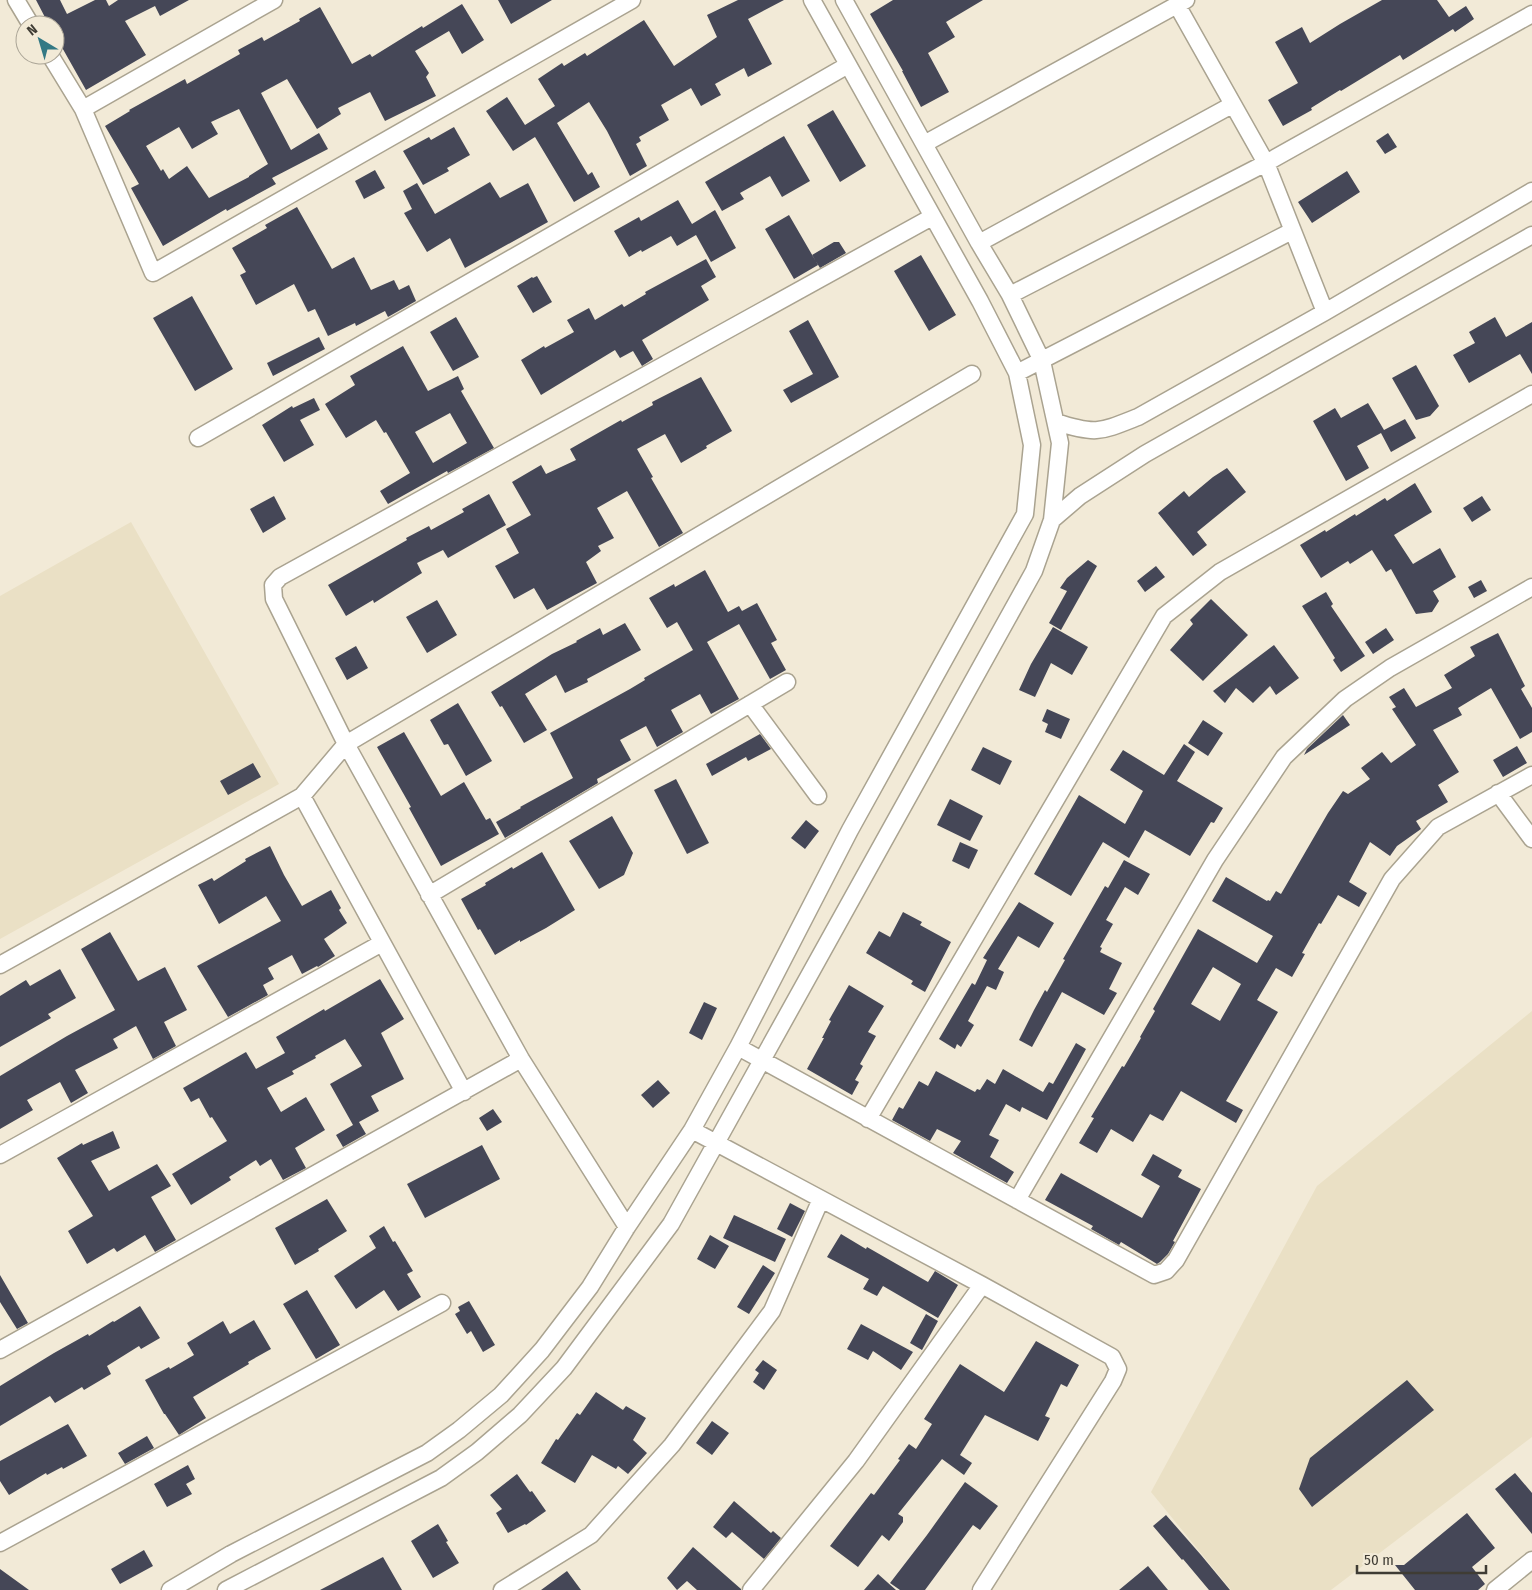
<svg xmlns="http://www.w3.org/2000/svg" width="1532" height="1590" viewBox="0 0 1532 1590" font-family="'Fira Sans Condensed',sans-serif">
<style>
.built{fill:#eae0c5}
.building{fill:#454757;fill-rule:evenodd}
.lines{fill:none;stroke-linecap:round;stroke-linejoin:round}
.minor-casing{stroke:#aaa390;stroke-width:19}
.minor{stroke:#fff;stroke-width:16}
</style>
<rect width="100%" height="100%" fill="#f2ead7"/>
<path class="built" d="M 131,522 L 279,784 L 0,939 L 0,596 Z
M 1532,1011 L 1532,1437 L 1331,1590 L 1231,1590 L 1151,1492 L 1317,1186 Z"/>
<path class="building" d="M 36,0 L 60,0 L 67,14 L 95,0 L 106,0 L 109,6 L 118,0 L 189,0 L 160,16 L 155,6 L 125,21 L 146,55 L 86,90 L 55,35 L 55,25 L 49,25 Z
M 498,0 L 552,0 L 511,24 Z
M 738,0 L 784,0 L 748,19 L 772,64 L 748,77 L 744,68 L 715,84 L 721,95 L 701,106 L 691,88 L 661,105 L 669,120 L 639,137 L 641,141 L 636,144 L 647,166 L 630,176 L 607,131 L 589,102 L 557,123 L 588,175 L 592,172 L 600,187 L 574,202 L 535,137 L 513,151 L 486,111 L 507,97 L 525,125 L 555,106 L 538,79 L 562,63 L 564,66 L 585,53 L 587,56 L 644,20 L 674,66 L 717,37 L 707,15 Z
M 893,0 L 983,0 L 946,22 L 955,37 L 928,53 L 949,92 L 921,107 L 902,71 L 903,71 L 870,14 Z
M 1382,0 L 1437,0 L 1449,17 L 1466,6 L 1474,19 L 1455,32 L 1453,29 L 1403,60 L 1400,55 L 1341,91 L 1340,90 L 1311,108 L 1312,110 L 1283,126 L 1268,100 L 1298,83 L 1275,42 L 1302,27 L 1310,43 L 1340,24 Z
M 462,4 L 484,40 L 462,54 L 449,31 L 415,51 L 429,73 L 426,77 L 436,96 L 385,121 L 370,92 L 338,108 L 341,114 L 317,129 L 287,79 L 261,93 L 291,150 L 319,133 L 328,149 L 272,178 L 276,184 L 227,211 L 226,209 L 163,246 L 131,188 L 139,184 L 105,126 L 130,111 L 129,110 L 185,79 L 187,84 L 240,54 L 238,50 L 262,37 L 264,41 L 300,21 L 299,19 L 320,7 L 352,64 L 370,54 L 372,57 L 422,26 L 423,28 ZM 239,109 L 268,164 L 249,176 L 249,177 L 209,198 L 187,166 L 169,179 L 163,169 L 161,171 L 146,146 L 179,127 L 192,149 L 218,134 L 211,122 Z
M 833,110 L 866,166 L 840,182 L 807,125 Z
M 454,127 L 470,155 L 447,168 L 449,171 L 423,185 L 403,151 L 429,137 L 431,140 Z
M 1388,133 L 1397,147 L 1385,154 L 1376,141 Z
M 784,136 L 810,181 L 782,197 L 770,176 L 740,193 L 744,199 L 722,211 L 705,182 Z
M 375,170 L 385,188 L 364,199 L 355,181 Z
M 1347,171 L 1360,192 L 1312,223 L 1298,202 Z
M 490,182 L 500,198 L 528,183 L 548,222 L 465,268 L 450,238 L 427,252 L 404,213 L 412,209 L 403,191 L 417,183 L 435,214 Z
M 678,200 L 692,224 L 715,210 L 736,248 L 711,262 L 696,235 L 677,246 L 671,236 L 642,252 L 641,250 L 629,257 L 614,231 L 639,217 L 641,221 Z
M 297,207 L 332,269 L 354,257 L 371,290 L 394,280 L 399,290 L 409,285 L 416,301 L 388,317 L 385,311 L 356,326 L 355,323 L 328,336 L 315,309 L 308,312 L 294,284 L 256,305 L 240,275 L 246,272 L 232,248 L 267,228 L 265,225 Z
M 789,215 L 818,265 L 794,279 L 765,229 Z
M 834,242 L 839,242 L 846,253 L 820,268 L 812,255 Z
M 921,255 L 956,315 L 929,331 L 894,271 Z
M 706,259 L 716,277 L 701,286 L 709,300 L 642,340 L 653,359 L 642,366 L 633,351 L 620,358 L 615,350 L 541,395 L 521,360 L 544,346 L 545,348 L 574,332 L 567,320 L 589,308 L 595,320 L 622,304 L 624,307 L 646,294 L 645,292 Z
M 537,276 L 552,302 L 533,313 L 517,286 L 532,277 L 533,278 Z
M 192,296 L 233,369 L 195,391 L 153,318 Z
M 456,317 L 479,357 L 453,371 L 430,332 Z
M 1495,317 L 1506,337 L 1532,322 L 1532,374 L 1520,354 L 1469,383 L 1453,355 L 1475,343 L 1469,332 Z
M 808,320 L 839,377 L 791,403 L 783,390 L 813,374 L 789,331 Z
M 319,337 L 325,349 L 273,376 L 267,363 Z
M 403,346 L 428,391 L 458,376 L 464,389 L 461,391 L 494,448 L 448,473 L 447,471 L 388,504 L 380,491 L 410,473 L 386,432 L 384,433 L 376,420 L 346,438 L 325,404 L 355,385 L 350,376 ZM 450,413 L 467,443 L 433,463 L 415,432 Z
M 1416,365 L 1439,406 L 1430,416 L 1416,420 L 1392,378 Z
M 701,377 L 732,431 L 706,446 L 707,448 L 681,463 L 665,434 L 637,449 L 653,477 L 651,478 L 683,533 L 659,547 L 627,491 L 597,508 L 614,538 L 598,546 L 601,551 L 586,562 L 597,583 L 547,610 L 534,588 L 514,599 L 495,566 L 519,553 L 506,529 L 531,515 L 512,482 L 541,465 L 546,474 L 576,460 L 570,449 L 621,420 L 622,422 L 653,405 L 652,402 Z
M 314,398 L 320,410 L 300,420 L 314,445 L 284,462 L 262,425 L 292,406 L 293,408 Z
M 1368,403 L 1384,430 L 1405,419 L 1416,438 L 1391,452 L 1381,433 L 1357,446 L 1369,468 L 1346,481 L 1313,421 L 1335,408 L 1341,418 Z
M 1227,468 L 1246,492 L 1197,532 L 1207,545 L 1193,556 L 1158,513 L 1184,491 L 1189,497 L 1213,477 Z
M 1415,483 L 1432,512 L 1394,535 L 1413,564 L 1440,548 L 1456,577 L 1433,591 L 1439,601 L 1432,612 L 1416,614 L 1391,569 L 1386,572 L 1372,550 L 1350,564 L 1348,561 L 1321,578 L 1300,545 L 1325,530 L 1326,532 L 1355,514 L 1356,516 L 1385,498 L 1387,501 Z
M 489,494 L 506,525 L 448,558 L 443,550 L 417,563 L 422,573 L 374,603 L 373,600 L 346,616 L 328,585 L 407,540 L 406,538 L 429,526 L 431,530 L 464,512 L 462,509 Z
M 274,496 L 286,519 L 263,533 L 250,509 Z
M 1482,496 L 1491,510 L 1472,522 L 1463,508 Z
M 1088,560 L 1097,566 L 1061,630 L 1049,623 L 1067,591 L 1060,588 L 1067,578 Z
M 1156,566 L 1165,577 L 1145,592 L 1137,581 Z
M 705,570 L 728,612 L 739,606 L 742,611 L 757,603 L 777,640 L 771,643 L 786,670 L 770,679 L 739,624 L 707,642 L 739,699 L 711,714 L 700,694 L 671,710 L 683,732 L 657,747 L 646,726 L 620,740 L 631,760 L 597,779 L 598,783 L 505,838 L 496,822 L 521,808 L 520,807 L 573,778 L 550,733 L 630,689 L 645,680 L 644,678 L 693,650 L 677,622 L 667,628 L 649,598 L 674,584 L 675,587 Z
M 1481,580 L 1487,591 L 1474,598 L 1468,587 Z
M 1326,592 L 1333,604 L 1331,606 L 1365,656 L 1341,672 L 1333,660 L 1335,658 L 1302,606 Z
M 1211,599 L 1248,635 L 1203,681 L 1170,650 L 1193,624 L 1190,620 Z
M 437,600 L 457,635 L 427,653 L 406,617 Z
M 625,623 L 641,650 L 587,679 L 588,682 L 565,693 L 556,675 L 525,694 L 547,730 L 524,743 L 502,706 L 500,707 L 491,692 L 552,654 L 577,642 L 576,641 L 600,628 L 603,635 Z
M 1053,627 L 1088,647 L 1072,675 L 1051,663 L 1035,697 L 1019,690 L 1031,664 Z
M 1386,628 L 1394,640 L 1373,654 L 1365,642 Z
M 1498,633 L 1525,686 L 1521,689 L 1532,708 L 1532,732 L 1520,739 L 1491,688 L 1458,708 L 1462,715 L 1433,730 L 1459,772 L 1438,785 L 1448,802 L 1416,821 L 1421,829 L 1397,846 L 1390,856 L 1370,842 L 1349,882 L 1367,893 L 1359,907 L 1338,895 L 1321,924 L 1319,923 L 1302,953 L 1305,954 L 1292,977 L 1276,968 L 1257,1000 L 1278,1012 L 1226,1101 L 1243,1110 L 1236,1123 L 1181,1091 L 1163,1121 L 1150,1114 L 1133,1142 L 1111,1129 L 1097,1153 L 1079,1143 L 1094,1118 L 1091,1117 L 1122,1066 L 1124,1067 L 1141,1038 L 1140,1037 L 1155,1011 L 1153,1009 L 1198,929 L 1257,963 L 1273,936 L 1212,901 L 1226,877 L 1267,901 L 1268,900 L 1270,901 L 1276,891 L 1281,894 L 1328,813 L 1343,791 L 1348,794 L 1370,779 L 1361,768 L 1382,752 L 1391,763 L 1416,745 L 1392,709 L 1396,707 L 1389,697 L 1404,688 L 1416,707 L 1452,688 L 1444,675 L 1475,656 L 1470,647 ZM 1213,967 L 1241,984 L 1220,1021 L 1191,1004 Z
M 1274,645 L 1299,678 L 1276,695 L 1270,686 L 1253,703 L 1236,688 L 1225,703 L 1213,691 Z
M 356,646 L 368,668 L 347,680 L 335,658 Z
M 458,703 L 492,761 L 466,776 L 448,744 L 444,745 L 430,720 Z
M 1047,709 L 1070,719 L 1061,739 L 1045,732 L 1048,724 L 1042,721 Z
M 1343,715 L 1350,725 L 1304,755 L 1307,749 Z
M 1203,720 L 1223,733 L 1208,756 L 1188,743 Z
M 404,732 L 441,796 L 464,782 L 486,820 L 490,818 L 499,834 L 441,866 L 409,808 L 411,807 L 377,747 Z
M 760,734 L 771,749 L 748,761 L 746,757 L 712,776 L 706,764 Z
M 1184,744 L 1195,752 L 1177,781 L 1223,808 L 1214,823 L 1211,822 L 1190,856 L 1145,830 L 1129,858 L 1103,842 L 1071,896 L 1034,874 L 1079,795 L 1125,824 L 1143,791 L 1110,770 L 1123,750 L 1164,775 Z
M 1517,746 L 1527,763 L 1503,777 L 1493,760 Z
M 983,747 L 1012,761 L 1000,785 L 971,770 Z
M 253,763 L 261,777 L 228,795 L 220,781 Z
M 676,779 L 709,843 L 687,854 L 654,790 Z
M 950,799 L 983,816 L 970,841 L 937,825 Z
M 612,816 L 633,853 L 624,875 L 599,889 L 569,841 Z
M 806,820 L 819,831 L 805,849 L 791,838 Z
M 960,842 L 978,850 L 969,869 L 952,861 Z
M 270,846 L 284,875 L 302,906 L 331,890 L 341,908 L 339,910 L 347,923 L 324,939 L 335,956 L 318,967 L 317,966 L 302,974 L 292,955 L 268,968 L 274,979 L 263,985 L 268,995 L 228,1017 L 197,966 L 281,921 L 266,896 L 219,924 L 198,885 L 212,878 L 214,881 L 246,861 L 245,859 Z
M 542,852 L 575,910 L 546,928 L 520,942 L 520,940 L 495,955 L 480,929 L 478,930 L 461,899 L 486,885 L 485,883 L 512,867 L 513,869 Z
M 1124,860 L 1150,874 L 1138,895 L 1125,887 L 1106,920 L 1113,924 L 1100,947 L 1102,948 L 1100,952 L 1122,963 L 1109,989 L 1117,993 L 1104,1015 L 1062,992 L 1032,1047 L 1019,1040 L 1034,1010 L 1045,990 L 1047,992 L 1065,960 L 1063,959 L 1105,886 L 1108,888 Z
M 1019,902 L 1054,923 L 1039,948 L 1018,936 L 998,969 L 1004,972 L 996,990 L 987,986 L 968,1021 L 974,1025 L 961,1047 L 957,1044 L 955,1049 L 939,1039 L 972,983 L 975,985 L 987,960 L 983,958 Z
M 903,912 L 922,922 L 920,925 L 951,942 L 925,992 L 911,984 L 913,981 L 866,953 L 879,931 L 890,937 Z
M 110,932 L 138,981 L 165,967 L 187,1010 L 164,1022 L 176,1046 L 153,1059 L 136,1026 L 113,1039 L 118,1048 L 75,1070 L 88,1093 L 71,1103 L 60,1082 L 27,1100 L 33,1110 L 0,1129 L 0,1076 L 67,1036 L 115,1010 L 81,949 Z
M 60,969 L 76,998 L 48,1014 L 51,1018 L 0,1047 L 0,996 L 26,980 L 30,986 Z
M 380,979 L 404,1019 L 381,1033 L 404,1079 L 371,1096 L 379,1111 L 359,1122 L 366,1134 L 343,1147 L 336,1135 L 353,1125 L 330,1084 L 362,1066 L 345,1039 L 315,1056 L 316,1058 L 292,1071 L 294,1074 L 267,1088 L 281,1112 L 306,1097 L 325,1130 L 295,1148 L 306,1168 L 283,1180 L 271,1159 L 260,1166 L 256,1160 L 229,1177 L 231,1180 L 191,1205 L 172,1174 L 227,1141 L 212,1117 L 210,1118 L 199,1098 L 191,1102 L 183,1088 L 246,1052 L 256,1069 L 285,1053 L 276,1037 L 324,1009 L 325,1011 Z
M 849,985 L 884,1006 L 868,1032 L 876,1036 L 860,1064 L 863,1066 L 855,1080 L 859,1082 L 852,1095 L 807,1069 L 824,1038 L 822,1038 L 831,1021 L 829,1020 Z
M 704,1002 L 717,1008 L 702,1040 L 689,1033 Z
M 1076,1043 L 1086,1049 L 1047,1120 L 1022,1107 L 1020,1112 L 1006,1104 L 989,1135 L 999,1140 L 990,1157 L 1014,1172 L 1007,1183 L 953,1153 L 961,1141 L 937,1129 L 930,1141 L 892,1120 L 899,1107 L 903,1109 L 919,1081 L 928,1086 L 936,1071 L 975,1092 L 977,1089 L 980,1090 L 987,1079 L 995,1084 L 1003,1069 L 1043,1092 L 1049,1082 L 1053,1084 Z
M 658,1080 L 670,1093 L 653,1108 L 641,1095 Z
M 493,1109 L 502,1122 L 487,1131 L 479,1118 Z
M 113,1131 L 120,1148 L 91,1161 L 109,1191 L 157,1164 L 171,1186 L 151,1197 L 176,1240 L 155,1252 L 145,1235 L 117,1252 L 114,1248 L 87,1264 L 68,1231 L 93,1216 L 57,1158 L 82,1143 L 83,1145 Z
M 482,1145 L 500,1179 L 425,1218 L 407,1184 Z
M 1153,1154 L 1182,1170 L 1178,1177 L 1201,1189 L 1173,1241 L 1175,1242 L 1168,1254 L 1160,1262 L 1157,1264 L 1121,1242 L 1119,1245 L 1091,1229 L 1093,1226 L 1045,1200 L 1061,1173 L 1142,1218 L 1160,1186 L 1141,1175 Z
M 327,1199 L 347,1231 L 318,1249 L 319,1251 L 295,1265 L 275,1228 Z
M 790,1203 L 805,1211 L 792,1237 L 777,1229 Z
M 734,1215 L 786,1239 L 775,1262 L 723,1238 Z
M 384,1226 L 393,1242 L 395,1241 L 413,1271 L 407,1274 L 421,1297 L 398,1311 L 384,1290 L 356,1309 L 334,1276 L 376,1248 L 369,1236 Z
M 841,1234 L 866,1249 L 867,1247 L 928,1282 L 935,1271 L 958,1285 L 938,1318 L 883,1286 L 877,1296 L 863,1289 L 869,1279 L 827,1257 Z
M 710,1235 L 729,1246 L 715,1269 L 697,1259 Z
M 763,1265 L 775,1273 L 749,1314 L 737,1307 Z
M 0,1275 L 28,1323 L 17,1329 L 0,1302 Z
M 307,1290 L 340,1345 L 316,1359 L 283,1304 Z
M 469,1301 L 495,1345 L 483,1352 L 471,1331 L 467,1334 L 455,1314 L 460,1311 L 458,1307 Z
M 140,1306 L 160,1338 L 141,1349 L 139,1346 L 107,1366 L 111,1374 L 84,1390 L 82,1387 L 55,1403 L 50,1396 L 0,1426 L 0,1386 L 54,1353 L 88,1334 L 89,1336 L 113,1321 L 114,1322 Z
M 926,1314 L 938,1321 L 922,1350 L 910,1343 Z
M 254,1320 L 271,1349 L 248,1362 L 249,1364 L 193,1397 L 206,1418 L 179,1435 L 165,1414 L 164,1414 L 145,1380 L 169,1367 L 170,1369 L 194,1355 L 187,1343 L 223,1321 L 230,1334 Z
M 861,1324 L 913,1352 L 901,1370 L 873,1351 L 868,1360 L 847,1349 Z
M 1036,1341 L 1079,1365 L 1067,1387 L 1061,1384 L 1045,1416 L 1050,1418 L 1038,1441 L 985,1415 L 960,1455 L 972,1463 L 964,1475 L 942,1459 L 898,1514 L 903,1517 L 903,1522 L 889,1541 L 882,1535 L 858,1567 L 830,1546 L 871,1493 L 874,1495 L 900,1460 L 898,1459 L 909,1444 L 916,1449 L 932,1424 L 924,1419 L 960,1364 L 1004,1392 Z
M 763,1360 L 777,1370 L 764,1390 L 753,1382 L 759,1373 L 755,1370 Z
M 1407,1380 L 1434,1410 L 1312,1507 L 1299,1489 L 1310,1458 Z
M 596,1392 L 623,1410 L 626,1406 L 646,1418 L 633,1440 L 647,1453 L 628,1474 L 618,1466 L 616,1469 L 592,1455 L 575,1483 L 541,1463 L 556,1439 L 558,1440 L 577,1413 L 580,1415 Z
M 712,1421 L 729,1433 L 712,1455 L 696,1443 Z
M 68,1424 L 87,1456 L 63,1469 L 62,1467 L 47,1475 L 46,1473 L 9,1495 L 0,1481 L 0,1461 Z
M 147,1436 L 154,1448 L 125,1464 L 118,1453 Z
M 188,1465 L 195,1479 L 186,1484 L 192,1494 L 167,1507 L 154,1484 Z
M 1515,1473 L 1532,1493 L 1532,1534 L 1495,1489 Z
M 517,1474 L 530,1492 L 532,1491 L 546,1511 L 526,1525 L 525,1524 L 508,1533 L 496,1513 L 502,1509 L 490,1495 Z
M 965,1482 L 998,1506 L 980,1530 L 973,1525 L 925,1590 L 900,1590 L 890,1583 L 927,1535 Z
M 734,1501 L 771,1533 L 773,1531 L 781,1538 L 764,1559 L 732,1532 L 726,1538 L 713,1527 Z
M 1467,1513 L 1495,1548 L 1472,1567 L 1485,1584 L 1478,1590 L 1415,1590 L 1395,1565 L 1404,1565 Z
M 1166,1515 L 1201,1555 L 1230,1590 L 1209,1590 L 1183,1559 L 1182,1560 L 1153,1526 Z
M 438,1524 L 448,1541 L 446,1542 L 459,1563 L 433,1578 L 411,1541 Z
M 693,1547 L 741,1589 L 741,1590 L 697,1590 L 687,1581 L 677,1590 L 667,1578 Z
M 144,1550 L 153,1566 L 120,1584 L 111,1569 Z
M 383,1557 L 402,1590 L 320,1590 Z
M 1148,1566 L 1168,1590 L 1119,1590 Z
M 0,1569 L 29,1590 L 0,1590 Z
M 567,1571 L 581,1590 L 541,1590 Z
M 878,1574 L 896,1590 L 864,1590 Z"/>
<g class="lines">
<defs>
<path id="minor" d="M 16,0 L 31,25
M 1177,5 L 1266,163 L 1325,312
M 50,55 L 83,109 L 153,273 L 632,0
M 83,109 L 274,0
M 924,144 L 1186,0
M 979,243 L 1232,105
M 1010,295 L 1266,163 L 1532,14
M 1017,373 L 1292,231
M 1056,422 C 1096,435 1100,432 1138,417 L 1325,312 L 1532,191
M 198,438 L 848,65
M 1052,520 L 1080,496 L 1145,454 L 1532,235
M 750,704 L 818,796
M 1498,793 L 1532,839
M 302,796 L 464,1092
M 429,895 L 787,682
M 0,965 L 302,796 L 346,744 L 972,374
M 738,1047 L 1154,1275 L 1166,1271 L 1176,1260 L 1392,879 L 1438,827 L 1532,775
M 868,1119 L 1164,616 L 1220,572 L 1532,394
M 692,1130 L 982,1285 L 1112,1357 L 1118,1369 L 1113,1381 L 981,1590
M 0,1155 L 382,943
M 1017,1200 L 1215,860 L 1284,757 L 1345,699 L 1390,668 L 1532,587
M 627,1227 L 521,1059 L 346,744 L 274,599 L 273,585 L 280,577 L 932,217
M 0,1350 L 521,1059
M 0,1543 L 442,1303
M 170,1590 L 231,1554 L 427,1453 L 459,1430 L 501,1395 L 542,1350 L 590,1287 L 627,1227 L 692,1130 L 738,1047 L 850,830 L 1025,514 L 1032,445 L 1017,373 L 980,301 L 812,0
M 226,1590 L 441,1478 L 477,1452 L 520,1415 L 564,1368 L 671,1224 L 1034,571 L 1052,520 L 1060,443 L 1042,361 L 1010,295 L 979,243 L 844,0
M 502,1590 L 591,1535 L 672,1445 L 772,1311 L 821,1199
M 751,1590 L 856,1461 L 982,1285
M 1495,1590 L 1532,1560"/>
</defs>
<use href="#minor" class="minor-casing"/>
<use href="#minor" class="minor"/>
</g>
<g transform="translate(40 40) rotate(322)"><circle r="24" fill="#f2ead7" stroke="#aaa496"/>
<path d="M0-4L9 19L0 12L-9 19Z" fill="#337984"/>
<text y="-8" font-size="14" font-weight="bold" text-anchor="middle" fill="#3f3c34">N</text>
</g>
<path d="M1357 1565v8h129v-8" fill="none" stroke="#3f3c34" stroke-width="2.5"/>
<text x="1364" y="1565" font-size="15" fill="#3f3c34" stroke="#f2ead7" stroke-width="4" paint-order="stroke">50 m</text>
</svg>
